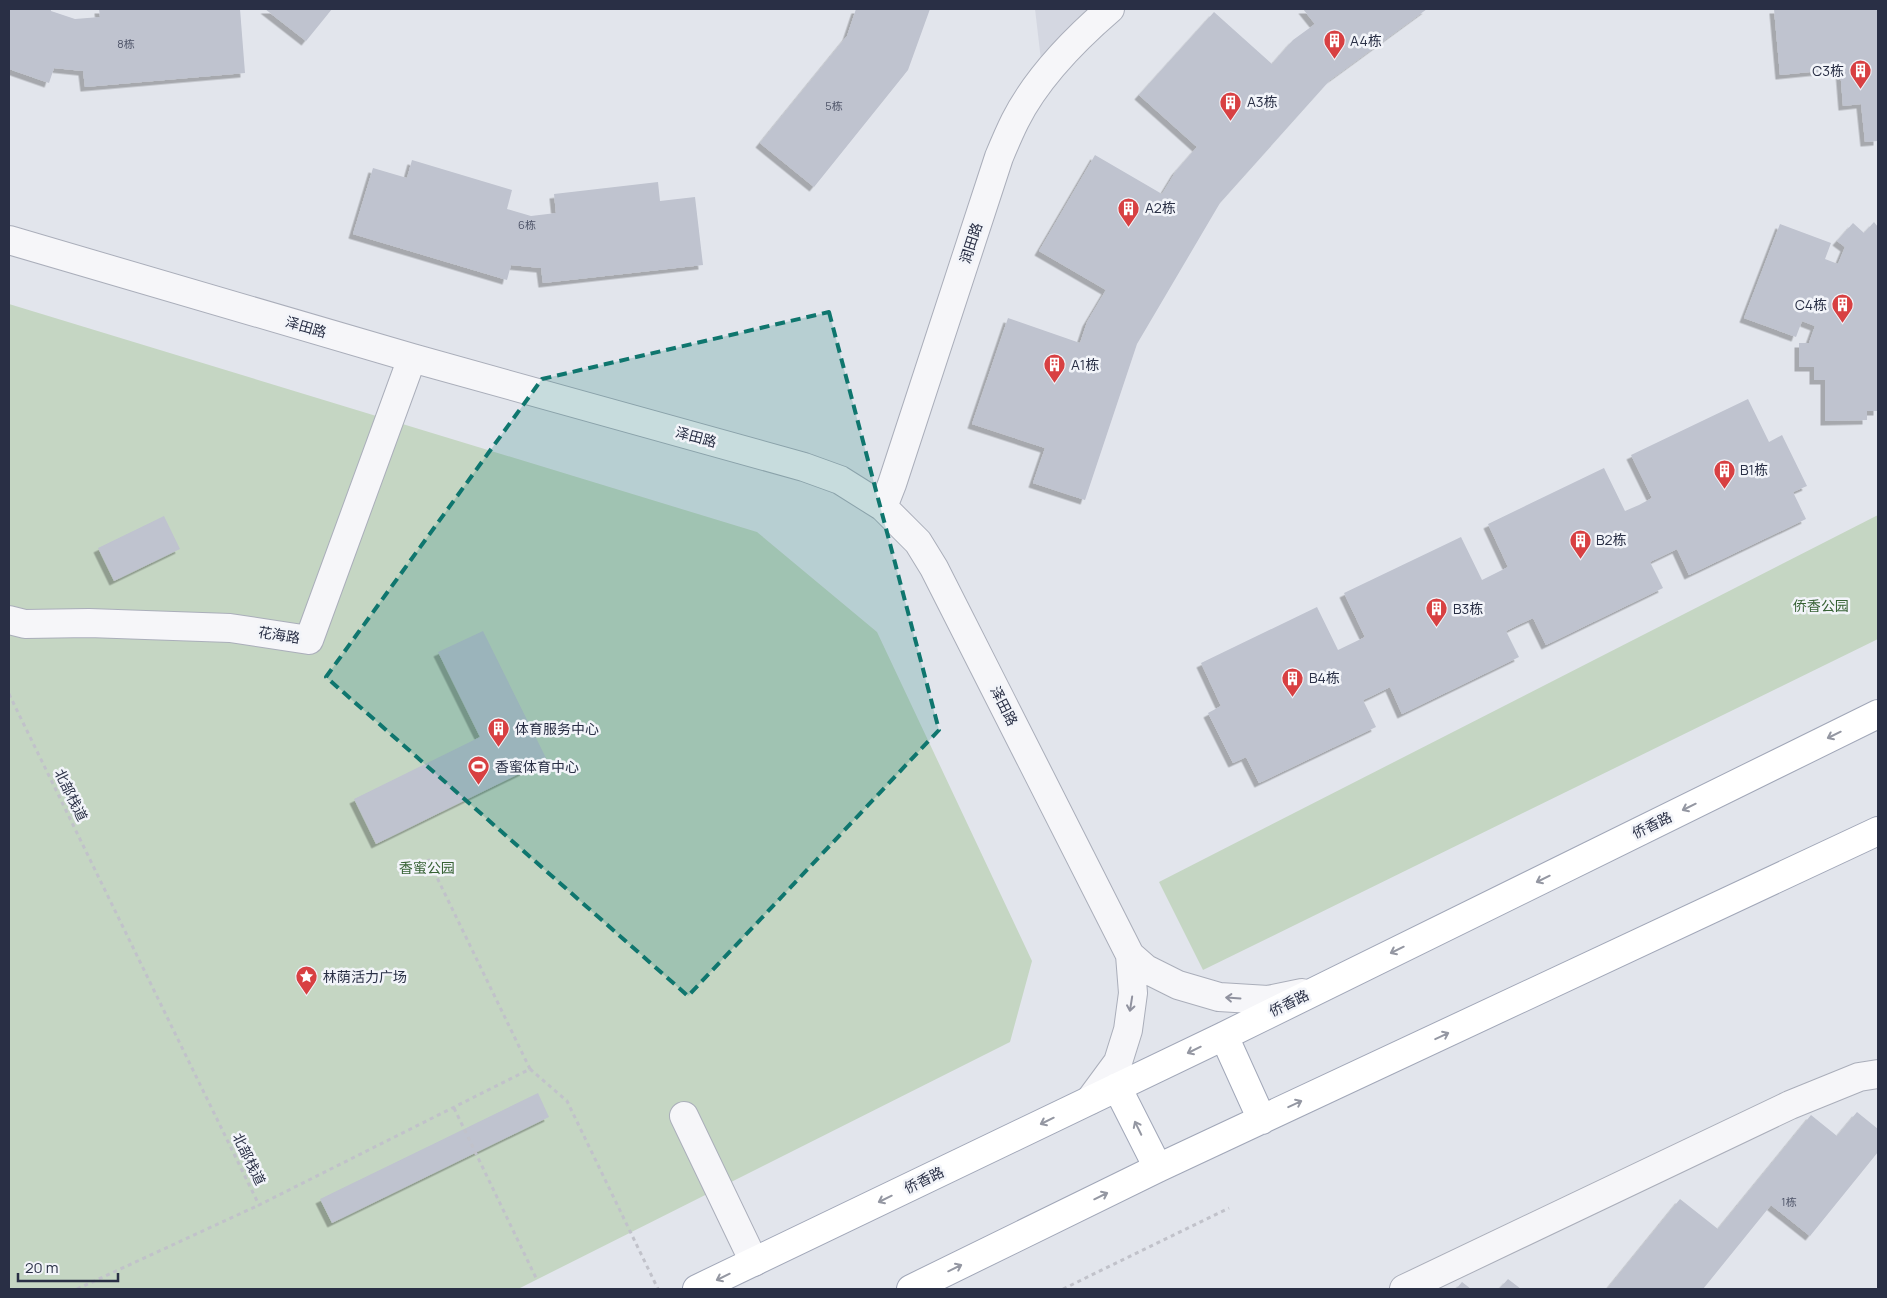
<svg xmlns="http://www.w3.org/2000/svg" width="1887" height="1298" viewBox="0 0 1887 1298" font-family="Manrope,'Noto Sans SC',sans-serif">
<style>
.built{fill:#d4d7e1}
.green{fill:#c5d6c3}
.building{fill:#bfc3cf;filter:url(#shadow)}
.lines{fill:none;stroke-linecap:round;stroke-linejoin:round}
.minor-casing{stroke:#aaaeba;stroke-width:30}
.major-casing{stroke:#a1a7b8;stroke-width:30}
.path{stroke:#c1c2ca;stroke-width:3;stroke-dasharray:4 4;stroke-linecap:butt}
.minor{stroke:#f6f6f9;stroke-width:28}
.major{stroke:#fff;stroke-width:28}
.path-bridge{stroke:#c1c2ca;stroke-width:3;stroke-dasharray:4 4;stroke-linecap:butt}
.oneway{stroke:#9497a2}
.oneway2{stroke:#90929f}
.marked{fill:#0f766e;fill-opacity:0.2;stroke:#0f766e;stroke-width:4;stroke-dasharray:10 6;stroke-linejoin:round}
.labels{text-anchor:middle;stroke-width:5;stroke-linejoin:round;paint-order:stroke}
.number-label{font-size:11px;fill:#4e5468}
.poi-label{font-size:14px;fill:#292f45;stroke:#f2f4f9;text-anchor:start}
.street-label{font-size:14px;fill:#292f45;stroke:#f2f4f9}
.park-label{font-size:14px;fill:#376235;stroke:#f2f4f9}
</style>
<defs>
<filter id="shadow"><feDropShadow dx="-4.5" dy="4.5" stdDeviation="0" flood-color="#0004"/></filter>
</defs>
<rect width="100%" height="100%" fill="#e2e5ec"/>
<path class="built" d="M 1035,9 L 1095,9 L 1041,60 Z"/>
<path class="green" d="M 9,304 L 757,532 L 877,632 L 1032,961 L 1010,1042 L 518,1289 L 9,1289 Z
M 1878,515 L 1878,639 L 1203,970 L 1159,882 Z"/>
<path class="building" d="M 9,9 L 51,9 L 51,11 L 75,19 L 100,17 L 99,9 L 240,9 L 245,73 L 85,87 L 83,71 L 54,68 L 49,83 L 9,69 Z
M 265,9 L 332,9 L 306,41 Z
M 856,9 L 930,9 L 908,70 L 814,187 L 760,143 L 847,36 Z
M 1303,9 L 1427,9 L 1330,80 L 1220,203 L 1137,344 L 1085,500 L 1033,483 L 1045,448 L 972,424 L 1008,318 L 1080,343 L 1087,322 L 1106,290 L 1039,251 L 1095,155 L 1162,194 L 1176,171 L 1197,147 L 1139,95 L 1214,12 L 1272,64 L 1293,40 L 1315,24 Z
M 1774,9 L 1878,9 L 1878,141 L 1865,142 L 1861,104 L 1843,106 L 1840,69 L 1780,75 Z
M 412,160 L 512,190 L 507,209 L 531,216 L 556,213 L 554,194 L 658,182 L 660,201 L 695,197 L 703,265 L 543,283 L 541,268 L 511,265 L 507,280 L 353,234 L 373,168 L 407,178 Z
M 1874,222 L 1878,227 L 1878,411 L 1867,411 L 1867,420 L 1825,421 L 1825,380 L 1814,380 L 1814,367 L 1799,367 L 1799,343 L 1809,343 L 1815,326 L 1802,321 L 1796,337 L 1744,318 L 1780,224 L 1831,243 L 1825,259 L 1838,264 L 1845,247 L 1837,241 L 1853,223 L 1864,233 Z
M 1748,399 L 1769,442 L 1782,435 L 1807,486 L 1793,492 L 1806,519 L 1689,575 L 1677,549 L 1650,562 L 1663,588 L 1546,645 L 1533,618 L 1520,624 L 1506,631 L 1519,657 L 1402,714 L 1390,687 L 1376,694 L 1363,700 L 1376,727 L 1259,783 L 1246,757 L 1233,763 L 1208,713 L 1221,706 L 1201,663 L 1317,607 L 1338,650 L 1365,637 L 1344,593 L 1461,537 L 1482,580 L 1508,567 L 1488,524 L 1604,468 L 1625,511 L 1639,505 L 1652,498 L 1631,455 Z
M 164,516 L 180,549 L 114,581 L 98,548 Z
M 483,631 L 547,760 L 376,844 L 354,799 L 480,737 L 438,652 Z
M 538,1093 L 549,1117 L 332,1223 L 320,1199 Z
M 1857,1112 L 1878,1129 L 1878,1152 L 1810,1236 L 1771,1205 L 1703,1289 L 1607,1289 L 1680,1199 L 1718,1229 L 1811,1115 L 1837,1136 Z
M 1508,1279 L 1521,1289 L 1499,1289 Z
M 1462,1282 L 1471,1289 L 1456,1289 Z"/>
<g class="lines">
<defs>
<path id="minor" d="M 9,240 L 412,358 L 804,467 L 840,480 L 883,507 L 918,542 L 934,568 L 1130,955 L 1146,969 L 1178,985 L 1219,997 L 1268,1000 L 1302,993
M 883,507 L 892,484 L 999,157 C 1004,145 1009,133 1015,121 C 1037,77 1074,40 1110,9
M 9,620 L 25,624 L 89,623 L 230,628 L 309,640 L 412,358
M 1090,1100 L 1118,1062 L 1128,1030 L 1133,993 L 1130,955
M 684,1116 L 754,1262
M 1404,1289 L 1790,1105 L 1859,1077 L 1878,1074"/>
<path id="major" d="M 1224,1036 L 1262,1120
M 1117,1087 L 1158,1168
M 697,1289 L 1224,1036 L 1878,714
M 911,1289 L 1158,1168 L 1878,831"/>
</defs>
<use href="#minor" class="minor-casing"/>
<use href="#major" class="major-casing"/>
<path class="path" d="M 530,1069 L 567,1101 L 658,1289
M 454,1108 L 537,1280
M 77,1289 L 259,1205
M 1063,1289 L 1229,1208"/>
<use href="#minor" class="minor"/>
<use href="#major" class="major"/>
<path class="path-bridge" d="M 9,694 L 259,1205 L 530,1069 L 428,859"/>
</g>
<defs><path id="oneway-shaft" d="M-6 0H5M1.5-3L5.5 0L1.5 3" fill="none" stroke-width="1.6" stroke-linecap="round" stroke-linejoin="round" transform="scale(1.25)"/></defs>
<g class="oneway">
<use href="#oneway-shaft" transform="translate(1834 735) rotate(154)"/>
<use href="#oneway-shaft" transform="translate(1689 807) rotate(154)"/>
<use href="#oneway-shaft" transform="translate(1543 879) rotate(154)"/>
<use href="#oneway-shaft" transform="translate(1397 950) rotate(154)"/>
<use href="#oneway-shaft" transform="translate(1442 1036) rotate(-25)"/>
<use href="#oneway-shaft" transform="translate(1194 1050) rotate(154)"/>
<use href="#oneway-shaft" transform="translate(1295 1104) rotate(-25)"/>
<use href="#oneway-shaft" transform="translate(1047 1121) rotate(154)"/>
<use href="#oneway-shaft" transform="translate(1138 1128) rotate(-116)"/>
<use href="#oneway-shaft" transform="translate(1101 1196) rotate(-26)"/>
<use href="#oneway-shaft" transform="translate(885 1199) rotate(154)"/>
<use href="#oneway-shaft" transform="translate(955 1268) rotate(-26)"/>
<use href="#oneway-shaft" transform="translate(723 1277) rotate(154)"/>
</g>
<g class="oneway2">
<use href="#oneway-shaft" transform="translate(1233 998) rotate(-176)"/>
<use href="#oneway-shaft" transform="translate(1131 1004) rotate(99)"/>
</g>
<path class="marked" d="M 829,312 L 939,730 L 688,996 L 326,677 L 542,379 Z"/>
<defs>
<symbol id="building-pin" viewBox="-11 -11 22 30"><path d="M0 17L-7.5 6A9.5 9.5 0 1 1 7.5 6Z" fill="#d84042" stroke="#f2f4f9"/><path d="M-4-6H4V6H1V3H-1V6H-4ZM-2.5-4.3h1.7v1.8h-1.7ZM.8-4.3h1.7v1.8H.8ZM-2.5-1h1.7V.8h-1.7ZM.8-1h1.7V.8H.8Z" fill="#fff"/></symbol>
<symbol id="stadium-pin" viewBox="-11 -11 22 30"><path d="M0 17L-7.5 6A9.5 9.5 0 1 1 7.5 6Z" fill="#d84042" stroke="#f2f4f9"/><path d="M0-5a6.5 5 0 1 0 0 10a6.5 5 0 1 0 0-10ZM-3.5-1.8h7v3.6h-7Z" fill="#fff"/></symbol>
<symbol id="sight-pin" viewBox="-11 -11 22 30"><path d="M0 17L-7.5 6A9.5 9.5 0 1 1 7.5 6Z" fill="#d84042" stroke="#f2f4f9"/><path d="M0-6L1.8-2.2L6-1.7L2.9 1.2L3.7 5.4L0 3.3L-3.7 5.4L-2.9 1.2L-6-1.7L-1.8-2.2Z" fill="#fff"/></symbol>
</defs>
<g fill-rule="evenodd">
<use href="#building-pin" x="1322" y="28" width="25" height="34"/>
<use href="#building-pin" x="1848" y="58" width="25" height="34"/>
<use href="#building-pin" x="1218" y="90" width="25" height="34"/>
<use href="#building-pin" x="1116" y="196" width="25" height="34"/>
<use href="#building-pin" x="1830" y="292" width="25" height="34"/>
<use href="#building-pin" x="1042" y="352" width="25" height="34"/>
<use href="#building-pin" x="1712" y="458" width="25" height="34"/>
<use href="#building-pin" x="1568" y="528" width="25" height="34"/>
<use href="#building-pin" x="1424" y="596" width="25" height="34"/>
<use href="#building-pin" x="1280" y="666" width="25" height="34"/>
<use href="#building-pin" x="486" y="716" width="25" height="34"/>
<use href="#stadium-pin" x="466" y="754" width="25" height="34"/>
<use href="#sight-pin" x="294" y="964" width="25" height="34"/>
</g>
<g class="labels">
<g class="number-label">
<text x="126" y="48">8栋</text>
<text x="834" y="110">5栋</text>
<text x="527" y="229">6栋</text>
<text x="1789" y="1206">1栋</text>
</g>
<g class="poi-label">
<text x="1350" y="46">A4栋</text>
<text x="1844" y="76" text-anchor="end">C3栋</text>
<text x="1247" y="107">A3栋</text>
<text x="1145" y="213">A2栋</text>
<text x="1827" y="310" text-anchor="end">C4栋</text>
<text x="1071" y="370">A1栋</text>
<text x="1740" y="475">B1栋</text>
<text x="1596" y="545">B2栋</text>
<text x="1453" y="614">B3栋</text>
<text x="1309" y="683">B4栋</text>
<text x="515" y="734">体育服务中心</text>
<text x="495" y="772">香蜜体育中心</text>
<text x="323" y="982">林荫活力广场</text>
</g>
<g class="street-label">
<text transform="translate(971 243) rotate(-72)" y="5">润田路</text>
<text transform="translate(306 327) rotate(16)" y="5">泽田路</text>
<text transform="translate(696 437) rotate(15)" y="5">泽田路</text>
<text transform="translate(279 635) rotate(9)" y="5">花海路</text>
<text transform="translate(1004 706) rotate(63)" y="5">泽田路</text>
<text transform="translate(71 795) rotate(64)" y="5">北部栈道</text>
<text transform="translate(1652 825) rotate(-26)" y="5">侨香路</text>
<text transform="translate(1289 1003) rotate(-26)" y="5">侨香路</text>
<text transform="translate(249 1159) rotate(64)" y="5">北部栈道</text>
<text transform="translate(924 1180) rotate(-26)" y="5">侨香路</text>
</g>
<g class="park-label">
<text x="1821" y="611">侨香公园</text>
<text x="427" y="873">香蜜公园</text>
</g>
</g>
<rect width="1887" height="1298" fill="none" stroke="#292f45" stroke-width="20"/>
<path d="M18 1273v8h100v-8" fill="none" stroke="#292f45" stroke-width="2.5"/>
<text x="25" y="1273" font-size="15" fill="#292f45" stroke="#f2f4f9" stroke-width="4" paint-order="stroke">20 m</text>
</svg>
